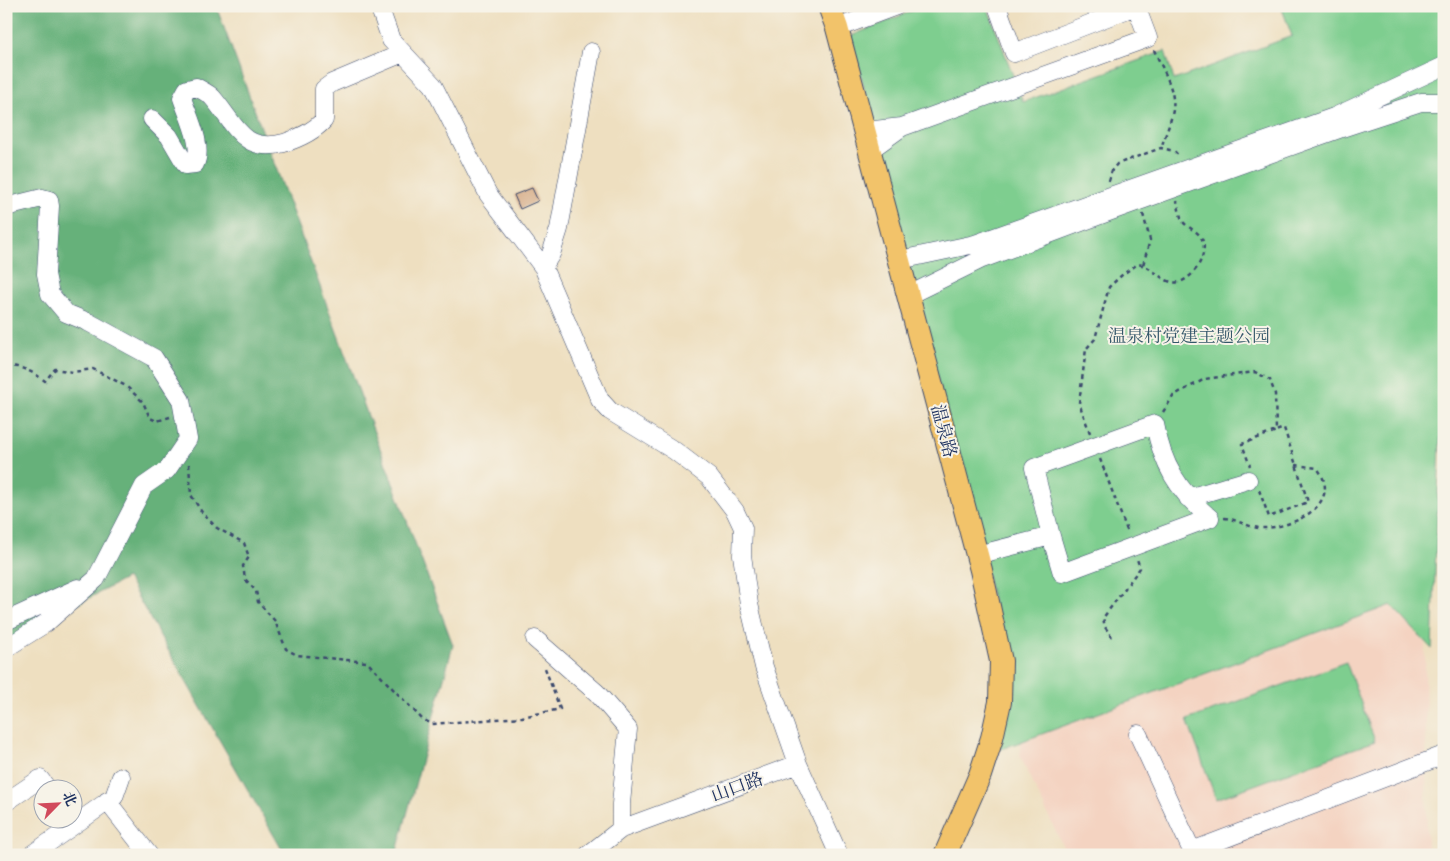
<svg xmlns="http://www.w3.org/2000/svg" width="1450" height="861" viewBox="0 0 1450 861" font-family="'Libre Bodoni','Noto Serif SC',serif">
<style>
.built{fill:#f4d3c1}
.green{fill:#7ece8f;stroke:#4c7e76}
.forest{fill:#66b17a;stroke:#40706c}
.building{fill:#d7ae8a}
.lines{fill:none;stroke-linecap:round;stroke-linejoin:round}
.minor-casing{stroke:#3b496d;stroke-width:19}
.major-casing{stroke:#3b496d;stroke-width:24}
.path{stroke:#3b496d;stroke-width:2.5;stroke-dasharray:4 4;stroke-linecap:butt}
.minor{stroke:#fff;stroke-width:18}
.major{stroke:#f2c36a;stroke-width:22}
.labels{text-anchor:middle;stroke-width:4;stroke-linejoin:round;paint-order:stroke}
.park-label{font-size:18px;fill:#34576a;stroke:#f7f3e8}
.street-label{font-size:18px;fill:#1b2f5e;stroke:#f7f3e8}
</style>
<rect width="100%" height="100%" fill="#f7f3e8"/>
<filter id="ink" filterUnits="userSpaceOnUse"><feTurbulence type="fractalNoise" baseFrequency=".02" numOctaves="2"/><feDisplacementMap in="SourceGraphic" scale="10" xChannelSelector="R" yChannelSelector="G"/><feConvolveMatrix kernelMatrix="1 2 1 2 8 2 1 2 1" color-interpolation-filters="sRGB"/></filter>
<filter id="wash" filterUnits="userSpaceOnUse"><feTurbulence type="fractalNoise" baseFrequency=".0096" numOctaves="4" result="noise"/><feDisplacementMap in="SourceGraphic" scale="20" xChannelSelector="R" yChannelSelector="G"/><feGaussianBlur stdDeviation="1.12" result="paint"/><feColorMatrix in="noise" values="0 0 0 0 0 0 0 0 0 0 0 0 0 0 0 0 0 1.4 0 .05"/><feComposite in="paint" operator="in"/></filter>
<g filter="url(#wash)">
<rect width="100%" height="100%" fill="#eedfc0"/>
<path class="built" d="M 1391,605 L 1425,643 L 1427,855 L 1067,855 L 1020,756 L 1022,740 Z"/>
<path class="green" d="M 924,6 L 987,6 L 1023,102 L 1165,51 L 1174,80 L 1292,36 L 1281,6 L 1444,6 L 1444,340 L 1432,649 L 1391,605 L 993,752 L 1009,664 L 851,36 Z
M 1346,662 L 1375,741 L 1216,799 L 1187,720 Z"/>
<path class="forest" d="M 6,6 L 216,6 L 453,645 L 396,855 L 285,855 L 127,578 L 6,642 Z"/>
<g id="blocks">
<path class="building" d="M 532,188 L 538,201 L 520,209 L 514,195 Z"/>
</g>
</g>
<g filter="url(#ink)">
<use href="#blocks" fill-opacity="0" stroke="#3b496d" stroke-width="1"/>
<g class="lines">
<defs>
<path id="minor" d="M 379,6 L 391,40 L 433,85 L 488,194 L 543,267 L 600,400 L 610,411 L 675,451 L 709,477 L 735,511 L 743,528 L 742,555 L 749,604 L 764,667 L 798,764
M 997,6 L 1014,53 L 1136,6
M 837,28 L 896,6
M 152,119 L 169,136 L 186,165 L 195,164 C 204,147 188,116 182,98 L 187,89 L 196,87 C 201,90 208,93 212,97 C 235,123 242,154 284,143 C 300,138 313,132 324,120 L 324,89 L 332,83 L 403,53
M 902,127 L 1148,38 L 1136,6
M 865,131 L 902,127 L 870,150
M 6,207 L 42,198 L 49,200 L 50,206 L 46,274 L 50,294 L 66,313 L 88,322 L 154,358 L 181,400 L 188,439 L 167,470 L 144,486 L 96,579 L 46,623 L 6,648
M 900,260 L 975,244 L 1334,117 L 1444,66
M 543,267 L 551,254 L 559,229 L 591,52
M 909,295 L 982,259 L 1111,211 L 1339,129 L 1421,102 L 1444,102
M 1188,498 L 1248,480
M 977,555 L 1051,536 L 1062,573 L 1210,518 C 1178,491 1162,464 1155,424 L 1034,468 L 1051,536
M 6,621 L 78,588
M 535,639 L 597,693 L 628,729 L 621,804 L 621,829
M 1138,734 L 1192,851
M 107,801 L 149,855
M 6,802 L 40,779 L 47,788
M 31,855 L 114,797 L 121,777
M 588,855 L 621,829 L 798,764 L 839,855
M 1193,855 L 1192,851 L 1444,755"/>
<path id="major" d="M 829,6 L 837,28 L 981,570 L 1001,661 L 1000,702 L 992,738 L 980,775 L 945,855"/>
</defs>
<use href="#minor" class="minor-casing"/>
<use href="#major" class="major-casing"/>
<path class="path" d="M 1154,50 C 1162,68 1176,90 1173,110 C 1171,122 1165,136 1161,148
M 1109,181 L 1112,170 L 1117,164 L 1161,148 L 1174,151 L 1180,157
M 1143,214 L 1150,240 L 1143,265
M 6,365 C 22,367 32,371 45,381 L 55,369 L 73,372 L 93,369 L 126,386 L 143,402 L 150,418 L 157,421 L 170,417
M 1163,412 L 1174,395 L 1205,379 L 1255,372 L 1270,380 L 1275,394 L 1276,431 L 1242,444 L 1250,466
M 1090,433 L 1079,403 L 1086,349 L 1095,339 L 1109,287 L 1123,274 L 1138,264 C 1152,266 1158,278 1171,282 C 1190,287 1210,254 1202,239 C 1198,231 1190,229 1184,223 C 1180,218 1179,208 1177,201
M 1100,459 L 1128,533
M 189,464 L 191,495 L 203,514 L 217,528 L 244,543 L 249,557 L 243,566 L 245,579 L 256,591 L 258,602 L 275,621 L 286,649 L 297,655 L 367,662 L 422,719 L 432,724 L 522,717 L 560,709 L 545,668
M 1259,490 L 1269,517 L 1308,502 L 1284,428 L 1276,431
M 1224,518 C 1237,519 1249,528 1261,528 C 1292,529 1345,504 1317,468 L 1296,465
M 1112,637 L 1105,627 L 1103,618 L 1140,568 L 1137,559"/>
<use href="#minor" class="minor"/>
<use href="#major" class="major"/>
</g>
</g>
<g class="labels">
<g class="park-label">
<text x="1189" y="342">温泉村党建主题公园</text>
</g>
<g class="street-label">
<text transform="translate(944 431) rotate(75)" y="6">温泉路</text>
<text transform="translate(737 787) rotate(-20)" y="6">山口路</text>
</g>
</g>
<rect width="1450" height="861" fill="none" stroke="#f7f3e8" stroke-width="25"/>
<g transform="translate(58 804) rotate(66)"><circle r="24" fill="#f7f3e8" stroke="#9fa5b1"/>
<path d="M0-4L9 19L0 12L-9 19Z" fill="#d1495b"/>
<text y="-8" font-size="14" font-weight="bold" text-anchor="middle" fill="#1b2f5e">北</text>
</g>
</svg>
